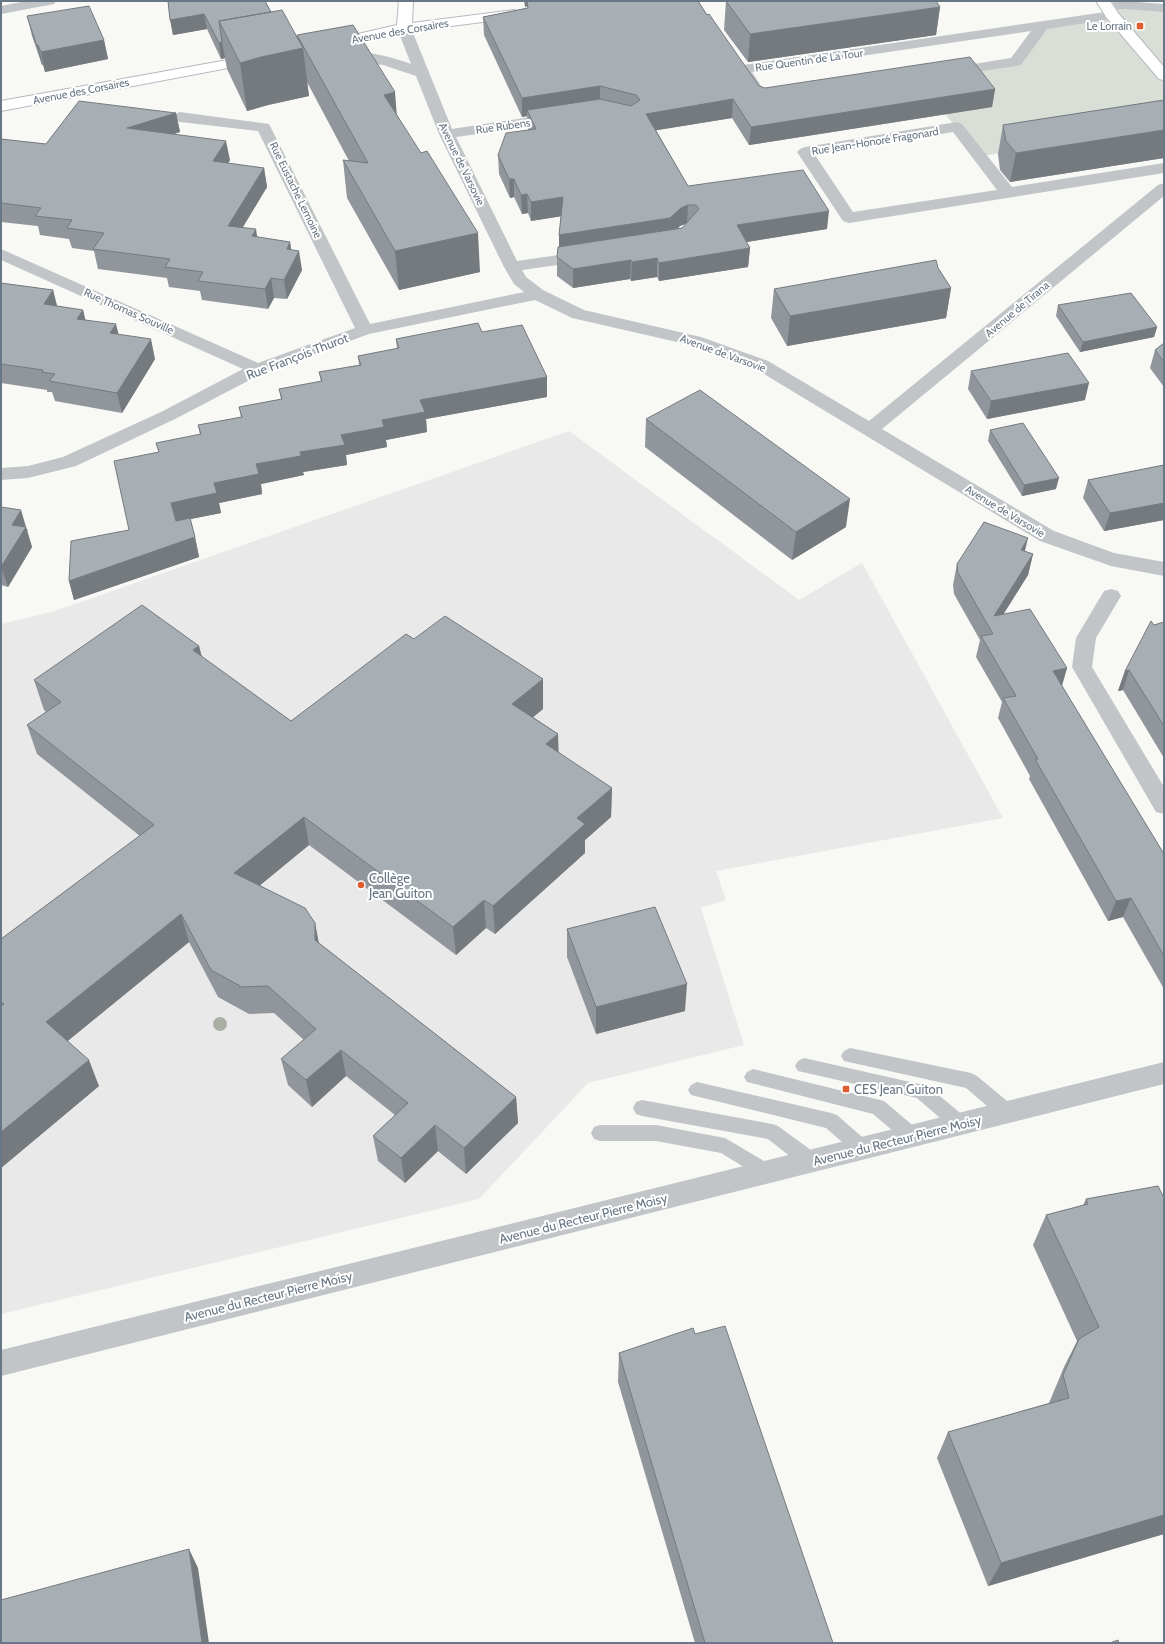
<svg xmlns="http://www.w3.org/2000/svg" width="1165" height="1644" viewBox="0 0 1165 1644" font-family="Cabin,sans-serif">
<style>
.built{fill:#e8e9e8}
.green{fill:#d9ded6}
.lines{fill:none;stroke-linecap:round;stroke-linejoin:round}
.secondary-casing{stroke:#b6babf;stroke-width:2}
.lane{fill:#c1c5c8;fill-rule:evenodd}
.street{fill:#c1c5c8;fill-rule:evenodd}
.secondary{fill:#fff;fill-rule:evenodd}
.tree{fill:#a8b1a4}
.wall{fill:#90969c;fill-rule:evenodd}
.shaded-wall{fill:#757a7f}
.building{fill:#a7afb5;stroke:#757a7f}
.poi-dot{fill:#de5c2f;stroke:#fff;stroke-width:1.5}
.labels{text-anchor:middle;stroke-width:4;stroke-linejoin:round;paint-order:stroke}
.far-poi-label{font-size:11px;fill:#687785;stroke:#fff;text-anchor:end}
.far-street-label{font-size:11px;fill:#687785;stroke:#fff}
.street-label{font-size:13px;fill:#687785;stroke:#fff}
.poi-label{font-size:13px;fill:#687785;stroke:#fff;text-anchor:start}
</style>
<rect width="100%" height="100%" fill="#f8f8f5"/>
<path class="built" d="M 569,431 L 799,600 L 862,563 L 1003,818 L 716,871 L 726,900 L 701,908 L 744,1045 L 588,1083 L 479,1199 L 1,1314 L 1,624 L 55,611 Z"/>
<path class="green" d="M 1106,7 L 1164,8 L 1164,131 L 980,156 L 945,114 L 963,70 L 1016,62 L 1042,26 L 1112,15 Z"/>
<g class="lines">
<defs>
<path id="secondary" d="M 399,1 L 413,1 L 412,23 L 513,10 L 518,11 L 520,14 L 518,17 L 513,18 L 404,32 L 332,48 L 327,47 L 325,44 L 327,41 L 397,25 Z
M 1096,1 L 1110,1 L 1118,13 L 1164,67 L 1164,80 L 1159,79 L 1107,18 Z
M 255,55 L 260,56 L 262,59 L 260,62 L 1,111 L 1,101 Z"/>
</defs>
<use href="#secondary" class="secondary-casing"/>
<path class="lane" d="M 850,1048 L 971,1073 L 977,1076 L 1013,1106 L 1016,1112 L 1013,1118 L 1007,1120 L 1001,1118 L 966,1088 L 844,1061 L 841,1056 L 844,1051 Z
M 804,1058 L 928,1086 L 966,1118 L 969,1124 L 966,1130 L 960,1132 L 954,1130 L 917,1098 L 798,1071 L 795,1066 L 798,1061 Z
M 753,1069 L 884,1101 L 918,1130 L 921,1136 L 918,1142 L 912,1144 L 906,1142 L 873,1114 L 747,1082 L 744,1077 L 747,1072 Z
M 697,1082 L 831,1113 L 837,1115 L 869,1143 L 872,1149 L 869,1155 L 863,1157 L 857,1155 L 826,1128 L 691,1095 L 688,1090 L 691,1085 Z
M 642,1100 L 772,1124 L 778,1126 L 819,1156 L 821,1162 L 819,1168 L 812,1170 L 805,1168 L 768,1139 L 642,1116 L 636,1114 L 633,1108 L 636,1102 Z
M 600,1125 L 656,1125 L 725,1138 L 774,1167 L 776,1173 L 774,1179 L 767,1181 L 721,1153 L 656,1141 L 600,1141 L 594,1139 L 591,1133 L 594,1127 Z"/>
<path class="street" d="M 26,1 L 56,1 L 54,4 L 49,5 L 1,14 L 1,6 Z
M 1123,1 L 1164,4 L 1164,12 L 1125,9 L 1101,10 L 1099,7 L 1101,4 Z
M 1112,11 L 1117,12 L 1119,15 L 1117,18 L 1047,29 L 1021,65 L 1016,66 L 949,76 L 944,75 L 942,72 L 944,69 L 949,68 L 1011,58 L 1031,31 L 752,72 L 764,90 L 762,93 L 752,93 L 736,69 L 738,66 L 743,65 Z
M 404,24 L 409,25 L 411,28 L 452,129 L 556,113 L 561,115 L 564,118 L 561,121 L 556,123 L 456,137 L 517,261 L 586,251 L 592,252 L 594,256 L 592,260 L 586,261 L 522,270 L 526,277 L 543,290 L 584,310 L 701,337 L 768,361 L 869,421 L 1158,185 L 1164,183 L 1164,196 L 882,429 L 1054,531 L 1114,553 L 1164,562 L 1164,576 L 1111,566 L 1040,541 L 756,369 L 690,345 L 572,318 L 535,300 L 369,334 L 263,373 L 175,419 L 76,466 L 28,478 L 1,480 L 1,468 L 28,466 L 63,457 L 163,411 L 243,369 L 1,260 L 1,249 L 258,363 L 355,328 L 258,131 L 180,122 L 175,120 L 172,117 L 175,114 L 180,112 L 269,124 L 370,324 L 524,292 L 514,284 L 504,267 L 439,134 L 416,76 L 383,65 L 344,60 L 339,59 L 337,56 L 339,53 C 359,48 392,57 411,64 L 397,28 L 399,25 Z
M 957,122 L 962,124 L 1012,187 L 1164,163 L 1164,173 L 849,223 L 843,221 L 797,152 L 800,149 L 805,147 ZM 953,132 L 997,190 L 853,212 L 815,155 Z
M 1111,589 L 1118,591 L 1121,596 L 1096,638 L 1092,667 L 1164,787 L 1164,814 L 1156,812 L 1072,667 L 1076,638 L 1104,591 Z
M 1164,1062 L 1164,1084 L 1,1376 L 1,1350 Z"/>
<use href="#secondary" class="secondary"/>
</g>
<circle class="tree" cx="220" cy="1024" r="7"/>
<path class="wall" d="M 168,1 L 271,12 L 297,38 L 297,35 L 397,115 L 480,272 L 399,290 L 347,198 L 343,160 L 349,161 L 307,82 L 309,96 L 268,105 L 247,111 L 227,69 L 225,58 L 221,59 L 207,29 L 173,35 Z
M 524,1 L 698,1 L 707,15 L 759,86 L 765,88 L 995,89 L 992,107 L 749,145 L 732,118 L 656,130 L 688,186 L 827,229 L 746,242 L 750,248 L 748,267 L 659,281 L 657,277 L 631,281 L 630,279 L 573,288 L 557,276 L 557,257 L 559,247 L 559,235 L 561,216 L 531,221 L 528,213 L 522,214 L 514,197 L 510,198 L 499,174 L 498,155 L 528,130 L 528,128 L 527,116 L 522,117 L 484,35 L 483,17 L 527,8 L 527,6 L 525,7 ZM 686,224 L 682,228 L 677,229 L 680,226 Z
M 726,1 L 940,7 L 936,35 L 748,62 L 724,30 Z
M 27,16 L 104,40 L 108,59 L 45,72 L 43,65 L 42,65 L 32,36 Z
M 1164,100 L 1164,158 L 1010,182 L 1000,170 L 998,154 L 1003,125 Z
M 176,113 L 180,132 L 174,134 L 230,160 L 228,163 L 264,168 L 267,187 L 243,227 L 257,237 L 290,242 L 291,250 L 302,270 L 287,299 L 274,298 L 268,309 L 202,300 L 200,291 L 169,287 L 167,278 L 98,269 L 94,251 L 72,248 L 69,239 L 40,235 L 38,226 L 1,222 L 1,139 L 46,144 Z
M 938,268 L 951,288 L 946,318 L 787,346 L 771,318 L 774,289 Z
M 1,283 L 53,290 L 57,306 L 83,310 L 85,320 L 118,334 L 155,359 L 122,413 L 55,401 L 52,392 L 47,392 L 47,390 L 1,383 Z
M 1058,305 L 1157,327 L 1154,337 L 1080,352 L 1056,316 Z
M 482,332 L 547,397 L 426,419 L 427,432 L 386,440 L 387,447 L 346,455 L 347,465 L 303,472 L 304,475 L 261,484 L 262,494 L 219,503 L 221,513 L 190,519 L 195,537 L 199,557 L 74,600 L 69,581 L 129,530 L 159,453 L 156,443 L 200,435 L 198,425 L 241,417 L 239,407 L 281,399 L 279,389 L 321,382 L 319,372 L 359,365 L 358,356 L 397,349 L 396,339 Z
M 1164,343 L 1164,387 L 1150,368 L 1155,350 Z
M 971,371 L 1085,400 L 987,419 L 968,389 Z
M 646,419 L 846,527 L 792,560 L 645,447 Z
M 990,430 L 1056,489 L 1022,496 L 988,441 Z
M 1164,465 L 1164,520 L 1104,531 L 1083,498 L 1088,480 Z
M 1,507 L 28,530 L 27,531 L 32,547 L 8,587 L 1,585 Z
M 1025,551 L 1033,554 L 1028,575 L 1003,615 L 1067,668 L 1062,686 L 1164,854 L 1164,989 L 1123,917 L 1108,921 L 1029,779 L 1030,776 L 998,718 L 1002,702 L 976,657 L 980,640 L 954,594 L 953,585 L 957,564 Z
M 1164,622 L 1164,758 L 1123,690 L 1118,691 L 1125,671 L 1154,625 Z
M 414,639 L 543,709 L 533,717 L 558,734 L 558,753 L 612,788 L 611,817 L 585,840 L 585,853 L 495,934 L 486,928 L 456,955 L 309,845 L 260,885 L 315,923 L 319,943 L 516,1097 L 518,1123 L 466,1174 L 438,1151 L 405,1183 L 378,1161 L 373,1136 L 395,1115 L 346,1076 L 312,1107 L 288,1085 L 281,1059 L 304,1040 L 274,1013 L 249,1014 L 218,997 L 189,942 L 67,1041 L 99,1086 L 1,1168 L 1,939 L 140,836 L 37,754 L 27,725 L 46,712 L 44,710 L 34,680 L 199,646 L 202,657 L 291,721 Z
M 567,929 L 685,1011 L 596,1034 L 567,957 Z
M 1158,1186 L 1164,1534 L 988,1586 L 937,1458 L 948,1432 L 1049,1403 L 1064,1367 L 1077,1341 L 1033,1245 L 1046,1215 L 1083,1205 L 1086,1199 Z
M 695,1334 L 833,1643 L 695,1643 L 618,1382 L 619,1353 Z"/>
<path class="shaded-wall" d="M 525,1 L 527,1 L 527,6 L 525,7 Z
M 940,7 L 936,35 L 748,62 L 750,34 Z
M 204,14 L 207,29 L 173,35 L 170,20 Z
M 104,40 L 108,59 L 45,72 L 41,52 Z
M 222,42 L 225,58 L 221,59 L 219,43 Z
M 38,45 L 43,65 L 42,65 L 37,46 Z
M 303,48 L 309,96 L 268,105 L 247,111 L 240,63 L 261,57 Z
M 600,86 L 600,105 L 527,110 L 527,116 L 522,117 L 522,98 Z
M 995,89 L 992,107 L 749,145 L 751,127 Z
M 395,92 L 398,130 L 384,95 Z
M 733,99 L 732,118 L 646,132 L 646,114 Z
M 176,113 L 180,132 L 131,148 L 127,128 Z
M 1164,130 L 1164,158 L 1010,182 L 1016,153 Z
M 226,141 L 230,160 L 217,181 L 213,161 Z
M 264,168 L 267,187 L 232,245 L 228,226 Z
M 509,179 L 514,179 L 514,197 L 510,198 Z
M 527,194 L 528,213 L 522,214 L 521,195 Z
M 563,197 L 563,216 L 531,221 L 531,202 Z
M 688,205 L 687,223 L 680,226 L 669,237 L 559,253 L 559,235 L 681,208 Z
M 829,211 L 827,229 L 735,244 L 737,225 Z
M 256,229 L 259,249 L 252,236 Z
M 478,233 L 480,272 L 399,290 L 395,251 Z
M 290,242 L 293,262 L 287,249 Z
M 750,248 L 748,267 L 659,281 L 659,263 Z
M 299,251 L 302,270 L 287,299 L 284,280 Z
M 657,258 L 657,277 L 631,281 L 632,262 Z
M 631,260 L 630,279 L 573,288 L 573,269 Z
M 271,278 L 274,298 L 268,309 L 265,289 Z
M 951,288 L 946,318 L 787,346 L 790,316 Z
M 53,290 L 58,310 L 44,304 Z
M 83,310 L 88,330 L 77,319 Z
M 116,324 L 121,344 L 110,333 Z
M 1157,327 L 1154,337 L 1080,352 L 1083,342 Z
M 151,339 L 155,359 L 122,413 L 117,393 Z
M 547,377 L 547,397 L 426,419 L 427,432 L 386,440 L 387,447 L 346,455 L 347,465 L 303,472 L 304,475 L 261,484 L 262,494 L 219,503 L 221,513 L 176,522 L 171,503 L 256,464 L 300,452 L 341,435 L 382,420 L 420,400 Z
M 1089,383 L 1085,400 L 987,419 L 991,401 Z
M 1059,478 L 1056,489 L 1022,496 L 1024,485 Z
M 850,499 L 846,527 L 792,560 L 796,532 Z
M 1164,503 L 1164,520 L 1104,531 L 1110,513 Z
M 21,510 L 32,547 L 8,587 L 1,567 L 12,525 Z
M 195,537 L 199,557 L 74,600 L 69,581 Z
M 1028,538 L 1023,559 L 1021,550 Z
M 1033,554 L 1028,575 L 992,632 L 994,616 Z
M 199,646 L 206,675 L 193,650 Z
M 1067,668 L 1061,688 L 1053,671 Z
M 1129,670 L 1123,690 L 1118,691 L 1125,671 Z
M 543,679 L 543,709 L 514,733 L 512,704 Z
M 558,734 L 559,763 L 546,744 Z
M 612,788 L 611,817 L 585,840 L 585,853 L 495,934 L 493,906 L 577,818 Z
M 304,817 L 309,845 L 241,901 L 234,873 Z
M 1131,898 L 1123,917 L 1108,921 L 1116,901 Z
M 484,900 L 486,928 L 456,955 L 453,927 Z
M 181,914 L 189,942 L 58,1049 L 46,1022 Z
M 315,923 L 320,951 L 315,940 Z
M 687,984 L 685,1011 L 596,1034 L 596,1007 Z
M 341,1050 L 346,1076 L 312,1107 L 306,1080 Z
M 89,1060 L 99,1086 L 1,1168 L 1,1132 Z
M 516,1097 L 518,1123 L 466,1174 L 464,1148 Z
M 435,1125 L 438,1151 L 405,1183 L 401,1158 Z
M 1164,1515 L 1164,1534 L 988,1586 L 1001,1563 Z
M 189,1549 L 198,1568 L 209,1643 L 202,1643 Z"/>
<path class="building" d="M 168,1 L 265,1 L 271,12 L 219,21 L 222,42 L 219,43 L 204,14 L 170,20 Z
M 527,1 L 698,1 L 707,15 L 709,14 L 759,86 L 765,88 L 970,57 L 995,89 L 751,127 L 733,99 L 646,114 L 688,186 L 803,170 L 829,211 L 737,225 L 750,248 L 659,263 L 657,258 L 632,262 L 631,260 L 573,269 L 557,257 L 558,247 L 682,228 L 699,209 L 696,205 L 688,205 L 681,208 L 670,218 L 559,235 L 563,197 L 531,202 L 527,194 L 521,195 L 514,179 L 509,179 L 498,155 L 506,133 L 536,129 L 527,110 L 600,99 L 631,106 L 640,100 L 636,95 L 600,86 L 522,98 L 483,17 L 528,8 Z
M 726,1 L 936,1 L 940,7 L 750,34 Z
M 89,6 L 104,40 L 41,52 L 38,45 L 37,46 L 27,16 Z
M 282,10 L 303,48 L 261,57 L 240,63 L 219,21 Z
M 353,25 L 395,92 L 384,95 L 421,153 L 427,151 L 478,233 L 395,251 L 343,160 L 368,163 L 297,35 Z
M 1164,100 L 1164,130 L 1016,153 L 1006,141 L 1003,125 Z
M 79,101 L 176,113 L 127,128 L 226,141 L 213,161 L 264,168 L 228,226 L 256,229 L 252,236 L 290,242 L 287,249 L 299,251 L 284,280 L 271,278 L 265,289 L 198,281 L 203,272 L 165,267 L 170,259 L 93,249 L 104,233 L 67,228 L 72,220 L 35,216 L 41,208 L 1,203 L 1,139 L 46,144 Z
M 936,260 L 938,268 L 951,288 L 790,316 L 774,289 Z
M 1,283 L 53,290 L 44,304 L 83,310 L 77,319 L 116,324 L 110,333 L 151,339 L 117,393 L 49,381 L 55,374 L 42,372 L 43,370 L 1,364 Z
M 1131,293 L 1157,327 L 1083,342 L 1058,305 Z
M 478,323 L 482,332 L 522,325 L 547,377 L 420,400 L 425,412 L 382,420 L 384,427 L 341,435 L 345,445 L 300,452 L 301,456 L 256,464 L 259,474 L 214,483 L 217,493 L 171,503 L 176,521 L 190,518 L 195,537 L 69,581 L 71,541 L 129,530 L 114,461 L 159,452 L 156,443 L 201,434 L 198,425 L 242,417 L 239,407 L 282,399 L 279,389 L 322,381 L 319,372 L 361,365 L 358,356 L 399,348 L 396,339 Z
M 1164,343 L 1164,362 L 1155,350 Z
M 1068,353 L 1089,383 L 991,401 L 971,371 Z
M 700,390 L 850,499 L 796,532 L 646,419 Z
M 1023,423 L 1059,478 L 1024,485 L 990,430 Z
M 1164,465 L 1164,503 L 1110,513 L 1088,480 Z
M 1,507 L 21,510 L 12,525 L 26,527 L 1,567 Z
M 984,522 L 1028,538 L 1021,550 L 1033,554 L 994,616 L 1030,609 L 1067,668 L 1053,671 L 1164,854 L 1164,956 L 1131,898 L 1116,901 L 1035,759 L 1038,759 L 1003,698 L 1016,696 L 981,636 L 993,634 L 958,573 L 957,564 Z
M 142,605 L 199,646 L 193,650 L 291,721 L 406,634 L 414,639 L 445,616 L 543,679 L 512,704 L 558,734 L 546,744 L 612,788 L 577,818 L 585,824 L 493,906 L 484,900 L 453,927 L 304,817 L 234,873 L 305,908 L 315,923 L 315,940 L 516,1097 L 464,1148 L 435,1125 L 401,1158 L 373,1136 L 408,1103 L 341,1050 L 306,1080 L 281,1059 L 316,1029 L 268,986 L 242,987 L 211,970 L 181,914 L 46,1022 L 89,1060 L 1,1132 L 1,1006 L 4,1004 L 1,1002 L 1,939 L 154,825 L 27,725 L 61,702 L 34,680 Z
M 1151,621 L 1154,625 L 1164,622 L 1164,726 L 1129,670 L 1125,671 Z
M 655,907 L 687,984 L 596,1007 L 567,929 Z
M 1158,1186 L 1164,1198 L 1164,1515 L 1001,1563 L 948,1432 L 1069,1398 L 1063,1375 L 1079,1339 L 1099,1327 L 1046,1215 L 1088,1204 L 1086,1199 Z
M 725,1326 L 833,1643 L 705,1643 L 619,1353 L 693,1328 L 695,1334 Z
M 189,1549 L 202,1643 L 1,1643 L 1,1600 Z
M 1118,1640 L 1119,1643 L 1110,1643 Z"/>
<g class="poi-dot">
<rect x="1136" y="22" width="8" height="8" rx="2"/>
<circle cx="361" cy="885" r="4"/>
<rect x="842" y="1085" width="8" height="8" rx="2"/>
</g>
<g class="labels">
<g class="far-poi-label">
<text x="1132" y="30">Le Lorrain</text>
</g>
<g class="far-street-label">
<text transform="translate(400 31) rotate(-10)" y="4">Avenue des Corsaires</text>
<text transform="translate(809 60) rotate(-8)" y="4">Rue Quentin de La Tour</text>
<text transform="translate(81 91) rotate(-11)" y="4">Avenue des Corsaires</text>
<text transform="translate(503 126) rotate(-8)" y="4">Rue Rubens</text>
<text transform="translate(875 141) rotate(-9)" y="4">Rue Jean-Honoré Fragonard</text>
<text transform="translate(462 164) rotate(64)" y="4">Avenue de Varsovie</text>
<text transform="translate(296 190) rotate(64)" y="4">Rue Eustache Lemoine</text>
<text transform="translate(1017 309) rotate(-40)" y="4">Avenue de Tirana</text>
<text transform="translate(129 311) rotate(24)" y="4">Rue Thomas Souville</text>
<text transform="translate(723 353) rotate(20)" y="4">Avenue de Varsovie</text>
<text transform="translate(1005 511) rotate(31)" y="4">Avenue de Varsovie</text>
</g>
<g class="street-label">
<text transform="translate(297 356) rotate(-21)" y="5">Rue François Thurot</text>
<text transform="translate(897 1140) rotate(-14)" y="5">Avenue du Recteur Pierre Moisy</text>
<text transform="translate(583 1218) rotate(-14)" y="5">Avenue du Recteur Pierre Moisy</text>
<text transform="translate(268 1296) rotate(-14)" y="5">Avenue du Recteur Pierre Moisy</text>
</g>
<g class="poi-label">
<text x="369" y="883">Collège<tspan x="369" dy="15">Jean Guiton</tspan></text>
<text x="854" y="1094">CES Jean Guiton</text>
</g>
</g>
<rect width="1165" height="1644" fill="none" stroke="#687785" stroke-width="4"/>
</svg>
